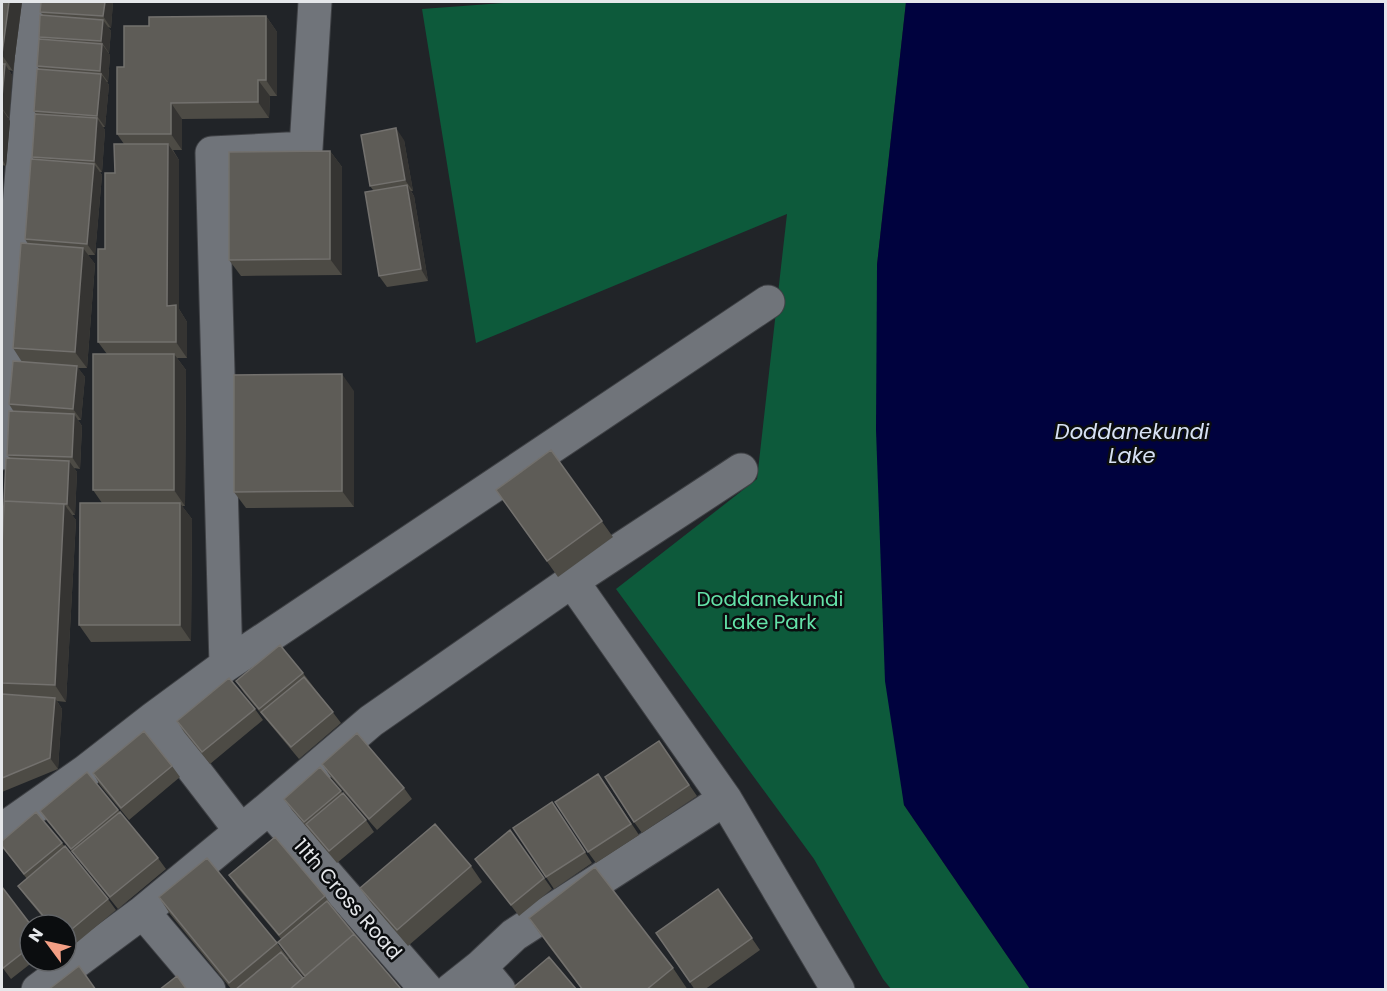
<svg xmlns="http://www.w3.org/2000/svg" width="1387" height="991" viewBox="0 0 1387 991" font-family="Poppins,sans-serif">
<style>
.green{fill:#0d5a3b}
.water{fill:#00023e}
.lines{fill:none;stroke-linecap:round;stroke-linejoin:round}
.minor-casing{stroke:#3f4145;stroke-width:35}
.minor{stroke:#70747a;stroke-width:33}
.wall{fill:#4d4b45}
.shaded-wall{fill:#353432}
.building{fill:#5e5c57;stroke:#73716e;stroke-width:1.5}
.labels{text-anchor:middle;stroke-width:5;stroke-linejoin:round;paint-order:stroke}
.park-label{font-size:20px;fill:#64e2a8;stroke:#0b0d0f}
.street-label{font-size:20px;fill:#e5e7ea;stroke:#0b0d0f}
.water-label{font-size:21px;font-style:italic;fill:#d7e1f4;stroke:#0b0d0f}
</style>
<rect width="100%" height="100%" fill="#212428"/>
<path class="green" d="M 517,2 L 906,2 L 877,265 L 904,805 L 1030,989 L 891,989 L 883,979 L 814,859 L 616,589 L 757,479 L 787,214 L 476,343 L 422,9 Z"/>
<path class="water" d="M 906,2 L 1385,2 L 1385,989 L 1030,989 L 904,805 L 885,681 L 876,430 L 877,265 Z"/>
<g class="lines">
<defs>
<path id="minor" d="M 2,453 L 8,339 L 36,2
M 572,581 L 725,799 L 838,990
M 226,665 L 768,302
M 154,718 L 241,831
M 269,808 L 427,990
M 2,830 L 86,771 L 154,718 L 226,665 L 212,153 L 306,148 L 315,2
M 143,912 L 209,990
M 480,967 L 499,990
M 38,990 L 143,912 L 269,808 L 371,721 L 572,581 L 741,470
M 451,990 L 480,967 L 514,935 L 725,799"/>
</defs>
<use href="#minor" class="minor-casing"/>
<use href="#minor" class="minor"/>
</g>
<path class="wall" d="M 2,2 L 22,2 L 13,71 L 9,70 L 12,75 L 9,118 L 8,118 L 10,121 L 6,166 L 2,165 Z
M 41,2 L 113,2 L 111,28 L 108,27 L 111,31 L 109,53 L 108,53 L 110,55 L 108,82 L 107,82 L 109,85 L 105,127 L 103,127 L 105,130 L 102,172 L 100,172 L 102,175 L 95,255 L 88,255 L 95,264 L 87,368 L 78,368 L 85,377 L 81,420 L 78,420 L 82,426 L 80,469 L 74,468 L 77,472 L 75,515 L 72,515 L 76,520 L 66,702 L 57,701 L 62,709 L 58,769 L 2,792 L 2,694 L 3,694 L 2,692 L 2,547 L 10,458 L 7,455 L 14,412 L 9,404 L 22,362 L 13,348 L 28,244 L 25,239 L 34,160 L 32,157 L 36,114 L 34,111 L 39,69 L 37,66 L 41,40 L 39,37 L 43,15 L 40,12 Z
M 266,16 L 277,32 L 277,96 L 270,96 L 269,118 L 182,119 L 182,150 L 173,150 L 179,160 L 179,309 L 187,322 L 187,358 L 177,358 L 186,370 L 185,506 L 182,506 L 192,519 L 191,641 L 91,642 L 79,625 L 102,503 L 93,490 L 107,354 L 98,342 L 105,249 L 115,173 L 124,144 L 117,134 L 149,26 Z
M 404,140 L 413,191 L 411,191 L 414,196 L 428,281 L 387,287 L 379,276 L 373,190 L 370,186 Z
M 330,151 L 342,167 L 342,275 L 241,276 L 229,260 Z
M 354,391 L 354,507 L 246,508 L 234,492 Z
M 551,450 L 613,537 L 558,577 L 496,490 Z
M 303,673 L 341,723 L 299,759 L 244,693 L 236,681 Z
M 255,709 L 263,720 L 210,764 L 184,732 L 177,721 Z
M 659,741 L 697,796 L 642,833 L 634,822 Z
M 322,764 L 404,788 L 412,799 L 377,830 L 330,776 Z
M 172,766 L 180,777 L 129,820 L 100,785 L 93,773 Z
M 320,767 L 366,820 L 374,832 L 337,863 L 292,810 L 284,799 Z
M 87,772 L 158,858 L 166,869 L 118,909 L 48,822 L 40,811 Z
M 606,785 L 639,835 L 596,863 L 588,852 Z
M 560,814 L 592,863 L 554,889 L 546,877 Z
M 510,830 L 552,889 L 519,916 L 475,859 Z
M 62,843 L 108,899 L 116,910 L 69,949 L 66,945 L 66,925 L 49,925 L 26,897 L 18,886 L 27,879 L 2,847 Z
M 471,866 L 482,882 L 408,946 L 372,904 L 360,888 Z
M 229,875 L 325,896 L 331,905 L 402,990 L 232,990 L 170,914 L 159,897 L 277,943 L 289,959 L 288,960 L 303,978 L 304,977 L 292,963 L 278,942 L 281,939 L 237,887 Z
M 2,887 L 30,925 L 30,961 L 34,961 L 11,979 L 2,967 Z
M 718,889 L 760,950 L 704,990 L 695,990 L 656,933 Z
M 529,918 L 673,968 L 688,990 L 582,990 L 548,945 Z"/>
<path class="shaded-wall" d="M 9,2 L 22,2 L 13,71 L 2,55 Z
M 105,2 L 113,2 L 111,28 L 103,16 Z
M 266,16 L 277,32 L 277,96 L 266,80 Z
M 103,20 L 111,31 L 109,53 L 101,41 Z
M 102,44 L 110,55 L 108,82 L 100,71 Z
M 5,64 L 12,75 L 9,118 L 2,108 L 2,97 Z
M 101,74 L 109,85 L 105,127 L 97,116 Z
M 258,80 L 270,96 L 269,118 L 258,102 Z
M 171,103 L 182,119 L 182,150 L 171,134 Z
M 2,109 L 10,121 L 6,166 L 2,159 Z
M 97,118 L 105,130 L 102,172 L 94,161 Z
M 396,128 L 404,140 L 413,191 L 405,180 Z
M 168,144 L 179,160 L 179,309 L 187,322 L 187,358 L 176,342 L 167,306 Z
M 330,151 L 342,167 L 342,275 L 330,259 Z
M 94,164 L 102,175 L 95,255 L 87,244 Z
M 407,185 L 414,196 L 428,281 L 421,269 Z
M 83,248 L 95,264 L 87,368 L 75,352 Z
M 174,354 L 186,370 L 185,506 L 174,490 Z
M 77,366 L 85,377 L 81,420 L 73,409 Z
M 342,374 L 354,391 L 354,507 L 342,491 Z
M 74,414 L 82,426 L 80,469 L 72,457 Z
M 69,461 L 77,472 L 75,515 L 67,504 Z
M 180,503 L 192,519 L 191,641 L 180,625 Z
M 64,504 L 76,520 L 66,702 L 55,685 Z
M 55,698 L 62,709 L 58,769 L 50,758 Z"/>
<path class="building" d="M 2,2 L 9,2 L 2,54 Z
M 41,2 L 105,2 L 103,16 L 40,12 Z
M 40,15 L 103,20 L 101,41 L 39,37 Z
M 266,16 L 266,80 L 258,80 L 258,102 L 171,103 L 171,134 L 117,134 L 117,67 L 124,67 L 124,26 L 149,26 L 149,17 Z
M 39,39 L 102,44 L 100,71 L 37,66 Z
M 2,64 L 5,64 L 2,97 Z
M 37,69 L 101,74 L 97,116 L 34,111 Z
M 35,114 L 97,118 L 94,161 L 32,157 Z
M 396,128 L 405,180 L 370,186 L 361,135 Z
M 114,144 L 168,144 L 167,306 L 176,305 L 176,342 L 98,342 L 98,249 L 105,249 L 105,173 L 115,173 Z
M 330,151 L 330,259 L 229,260 L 229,152 Z
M 31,159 L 94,164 L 87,244 L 25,239 Z
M 407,185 L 421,269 L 379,276 L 365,192 Z
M 21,243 L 83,248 L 75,352 L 13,348 Z
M 93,354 L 174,354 L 174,490 L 93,490 Z
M 13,361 L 77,366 L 73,409 L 9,404 Z
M 342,374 L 342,491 L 234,492 L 234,375 Z
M 9,411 L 74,414 L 72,457 L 7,455 Z
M 551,450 L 602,521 L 547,561 L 496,490 Z
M 6,458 L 69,461 L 67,504 L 4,501 Z
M 4,501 L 64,504 L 55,685 L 2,683 L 2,547 Z
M 80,503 L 180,503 L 180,625 L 79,625 Z
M 280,645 L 303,673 L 259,709 L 236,681 Z
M 304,677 L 333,712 L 291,747 L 261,712 Z
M 229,678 L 255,709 L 202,752 L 177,721 Z
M 2,694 L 55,698 L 50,758 L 2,778 Z
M 144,731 L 172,766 L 121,808 L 93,773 Z
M 357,733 L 404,788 L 369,819 L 322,764 Z
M 659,741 L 689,785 L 634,822 L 605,777 Z
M 320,767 L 341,791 L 304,822 L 284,799 Z
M 87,772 L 118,810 L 71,849 L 40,811 Z
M 598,774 L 631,824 L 588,852 L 555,802 Z
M 343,793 L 366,820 L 329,851 L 306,824 Z
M 552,802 L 585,852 L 546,877 L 513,828 Z
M 36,812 L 62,843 L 24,874 L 2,846 L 2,841 Z
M 120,812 L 158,858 L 110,897 L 72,851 Z
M 435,824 L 471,866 L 397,930 L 360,888 Z
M 510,830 L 544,878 L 511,905 L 475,859 Z
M 275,837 L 325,896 L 279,935 L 229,875 Z
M 65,846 L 108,899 L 66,934 L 66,925 L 51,925 L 18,886 Z
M 207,858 L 277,943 L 229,983 L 159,897 Z
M 595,867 L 673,968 L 646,990 L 583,990 L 529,918 Z
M 2,887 L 31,925 L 30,925 L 30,947 L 3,968 L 2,966 Z
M 718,889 L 752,938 L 690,982 L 656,933 Z
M 327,901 L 354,934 L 305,976 L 278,942 Z
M 354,934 L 402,990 L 289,990 Z
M 281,952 L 303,978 L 289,990 L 235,990 Z
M 549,957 L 577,990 L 516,990 L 514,987 Z
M 79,966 L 96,990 L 48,990 Z
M 177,976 L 187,990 L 159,990 Z"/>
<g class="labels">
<g class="park-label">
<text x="770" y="606">Doddanekundi<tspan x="770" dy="23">Lake Park</tspan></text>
</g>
<g class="street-label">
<text transform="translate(348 899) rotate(49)" y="7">11th Cross Road</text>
</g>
<g class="water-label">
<text x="1132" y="439">Doddanekundi<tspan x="1132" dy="24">Lake</tspan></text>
</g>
</g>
<rect width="1387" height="991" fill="none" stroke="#e5e7ea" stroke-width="6"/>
<g transform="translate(48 943) rotate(303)"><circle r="28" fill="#0b0d0f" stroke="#626467" stroke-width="1.5"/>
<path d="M0-4.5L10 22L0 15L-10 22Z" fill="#f39f85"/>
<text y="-9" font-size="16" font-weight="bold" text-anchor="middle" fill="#e5e7ea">N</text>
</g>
</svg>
